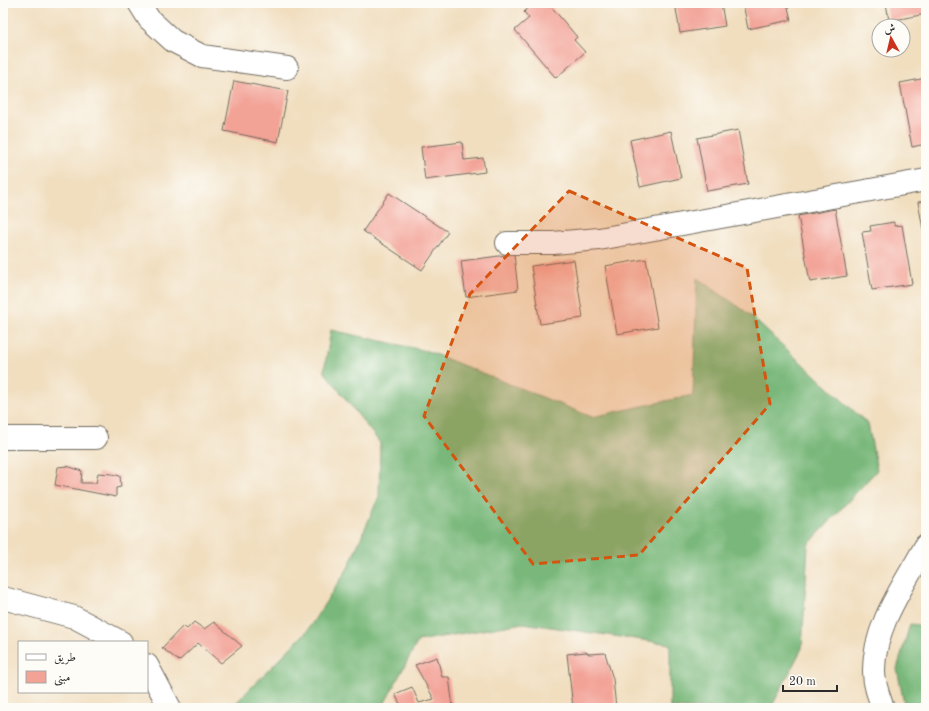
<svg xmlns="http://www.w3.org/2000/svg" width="929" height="711" viewBox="0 0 929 711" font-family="'Old Standard TT',Amiri,serif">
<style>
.forest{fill:#79b87a;stroke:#527252}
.building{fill:#f3a296}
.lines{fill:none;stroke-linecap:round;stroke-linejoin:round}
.minor-casing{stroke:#706a5f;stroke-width:24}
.major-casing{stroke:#706a5f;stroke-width:24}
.path{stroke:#706a5f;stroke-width:2.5;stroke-dasharray:3 3;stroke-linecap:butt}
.minor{stroke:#fff;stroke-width:22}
.major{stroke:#fff;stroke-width:22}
.marked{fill:#d5540f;fill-opacity:0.2;stroke:#d5540f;stroke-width:3;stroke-dasharray:8 5;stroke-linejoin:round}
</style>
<rect width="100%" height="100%" fill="#fdfcf7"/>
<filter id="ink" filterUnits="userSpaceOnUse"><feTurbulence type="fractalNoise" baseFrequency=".025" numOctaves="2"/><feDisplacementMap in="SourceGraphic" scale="8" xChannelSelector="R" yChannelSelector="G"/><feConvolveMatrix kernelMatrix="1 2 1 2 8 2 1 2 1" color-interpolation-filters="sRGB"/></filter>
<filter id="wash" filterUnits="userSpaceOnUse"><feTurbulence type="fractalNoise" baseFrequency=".012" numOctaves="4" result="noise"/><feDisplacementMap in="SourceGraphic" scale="16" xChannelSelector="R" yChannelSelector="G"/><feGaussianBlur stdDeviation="0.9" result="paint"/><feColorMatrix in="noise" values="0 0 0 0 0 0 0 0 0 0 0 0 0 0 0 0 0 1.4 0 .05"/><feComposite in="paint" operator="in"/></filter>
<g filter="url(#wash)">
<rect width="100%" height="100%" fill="#f1debf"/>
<path class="forest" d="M 697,278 L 745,311 L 868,424 L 877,470 L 808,545 L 802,648 L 771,708 L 670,708 L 670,644 L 523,623 L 418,641 L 382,708 L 231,708 L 307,631 L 348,568 L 379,496 L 380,443 L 324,371 L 331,330 L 427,351 L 592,417 L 693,395 Z
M 910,624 L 926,626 L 926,708 L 905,708 L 897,669 Z"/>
<g id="blocks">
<path class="building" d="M 534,3 L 548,3 L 577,37 L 574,40 L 585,52 L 556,78 L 515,30 L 529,18 L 524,12 Z
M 675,3 L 721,3 L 725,26 L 680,33 Z
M 743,3 L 787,3 L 791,20 L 748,29 Z
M 886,3 L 926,3 L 926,14 L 889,21 Z
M 926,78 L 926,144 L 912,147 L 900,83 Z
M 234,81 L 288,91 L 278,142 L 224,131 Z
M 738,130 L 748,184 L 707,191 L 697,138 Z
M 671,131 L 681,178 L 640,187 L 630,140 Z
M 462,142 L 464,160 L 483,158 L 485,172 L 425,180 L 421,147 Z
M 389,193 L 448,232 L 422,270 L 363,231 Z
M 926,201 L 926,240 L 925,240 L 918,202 Z
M 835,209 L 847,276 L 810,282 L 798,216 Z
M 894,222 L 894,226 L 902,225 L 912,284 L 872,290 L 862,232 L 871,231 L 870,226 Z
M 514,254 L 518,290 L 466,297 L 461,261 Z
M 646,259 L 658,327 L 617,334 L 605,266 Z
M 574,260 L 583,318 L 540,324 L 531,266 Z
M 67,466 L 82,471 L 81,483 L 96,483 L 98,473 L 112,474 L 120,476 L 121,487 L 116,488 L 116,497 L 55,485 L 58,467 Z
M 194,622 L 204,629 L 214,622 L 242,646 L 221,663 L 198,643 L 179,661 L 162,648 L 183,626 L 187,629 Z
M 586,652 L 589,654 L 605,653 L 613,679 L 616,708 L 573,708 L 567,654 Z
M 437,657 L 442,677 L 449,677 L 453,708 L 402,708 L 395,694 L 412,687 L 419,703 L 434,699 L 415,665 Z"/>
</g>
</g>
<g filter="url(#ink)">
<use href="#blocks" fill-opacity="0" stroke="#706a5f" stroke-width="1"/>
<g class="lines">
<defs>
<path id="minor" d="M 139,3 L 149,19 L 173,41 L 202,56 L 287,68
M 507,243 L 553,243 L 599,239 L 926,180
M 3,438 L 96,438
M 3,598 L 74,617 L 121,642
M 147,665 L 170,708"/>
<path id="major" d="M 883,708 C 879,697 874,685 874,672 C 873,626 905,584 926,545"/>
</defs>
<use href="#minor" class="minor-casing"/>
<use href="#major" class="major-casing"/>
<path class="path" d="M 575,4 L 614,5 L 624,3"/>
<use href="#minor" class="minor"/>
<use href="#major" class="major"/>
</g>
</g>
<path class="marked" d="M 569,191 L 747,268 L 770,404 L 639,555 L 533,564 L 424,416 L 470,294 Z"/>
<rect width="929" height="711" fill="none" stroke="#fdfcf7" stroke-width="16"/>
<rect x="18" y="641" width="130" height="52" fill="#fdfcf7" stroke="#a9a8a5"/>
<rect x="26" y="654" width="20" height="6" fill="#ffffff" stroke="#a9a8a5"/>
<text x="54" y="661" font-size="12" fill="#2b2b2b">طريق</text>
<rect x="26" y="671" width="20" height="12" fill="#f3a296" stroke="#a9a8a5"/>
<text x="54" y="681" font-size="12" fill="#2b2b2b">مبنى</text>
<g transform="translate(891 38) rotate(352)"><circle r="19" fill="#fdfcf7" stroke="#a9a8a5"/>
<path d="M0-3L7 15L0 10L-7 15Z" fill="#c8321e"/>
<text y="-6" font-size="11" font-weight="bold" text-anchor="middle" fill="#2b2b2b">ش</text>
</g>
<path d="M783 685v6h54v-6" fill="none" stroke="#2b2b2b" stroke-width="2"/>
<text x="789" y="685" font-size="12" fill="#2b2b2b" stroke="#fdfcf7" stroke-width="3" paint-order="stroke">20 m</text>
</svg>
